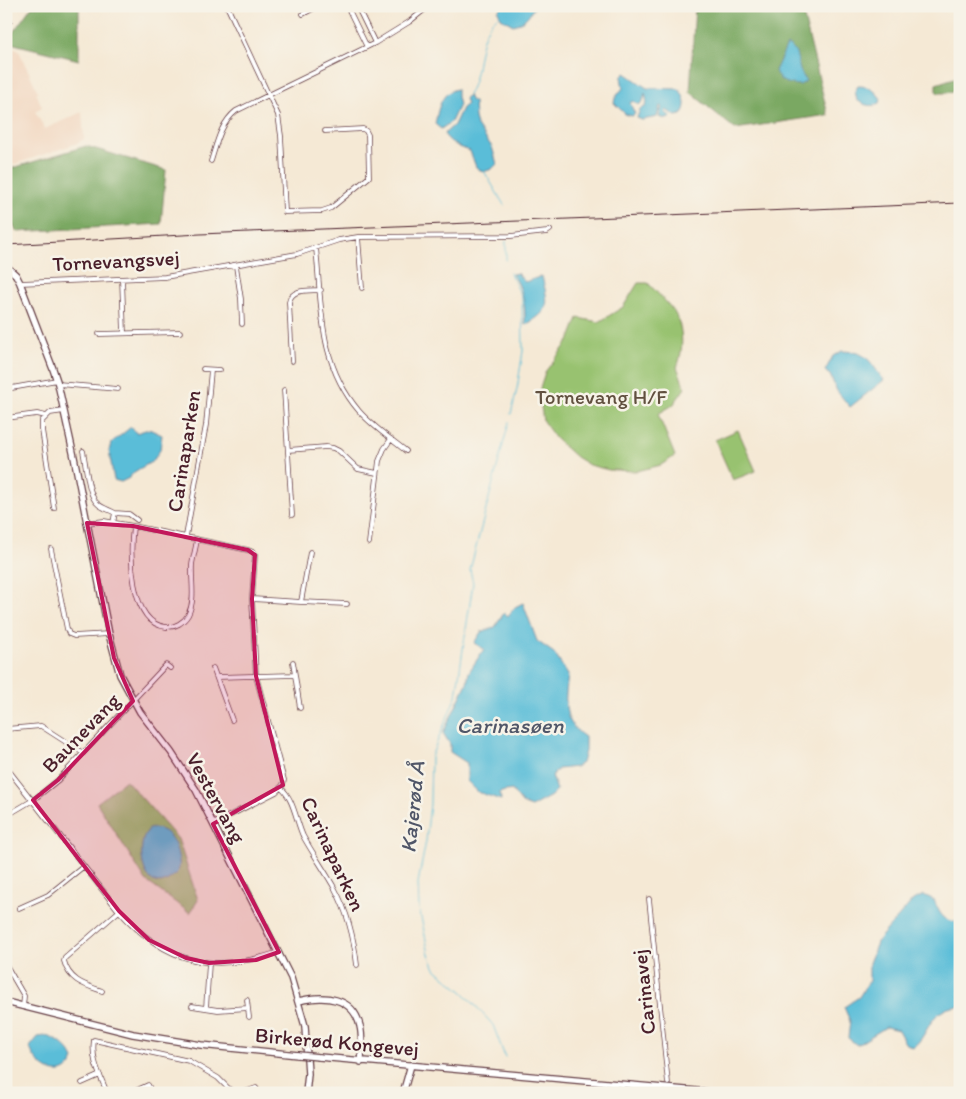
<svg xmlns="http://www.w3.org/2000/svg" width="966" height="1099" viewBox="0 0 966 1099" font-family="Itim,sans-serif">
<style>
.built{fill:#f2d5be}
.green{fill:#98c26f;stroke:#71704d}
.forest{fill:#7aa862;stroke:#626446}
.water{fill:#5abdd8;stroke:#526e82}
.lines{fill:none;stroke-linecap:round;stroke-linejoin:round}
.stream{stroke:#5abdd8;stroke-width:1}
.street-casing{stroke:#643d44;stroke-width:5.5}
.secondary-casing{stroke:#643d44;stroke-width:8}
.street{stroke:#fff;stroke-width:4}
.secondary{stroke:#fff;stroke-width:5.5}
.tram{stroke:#4a1f2b;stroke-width:1}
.secondary-bridge-casing{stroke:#643d44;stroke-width:8;stroke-linecap:butt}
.secondary-bridge{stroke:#fff;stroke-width:5.5}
.marked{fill:#c2185b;fill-opacity:0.2;stroke:#c2185b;stroke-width:4;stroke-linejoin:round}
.labels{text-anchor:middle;stroke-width:5;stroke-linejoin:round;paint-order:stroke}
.street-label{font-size:21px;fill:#4a1f2b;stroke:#f7f3e8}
.park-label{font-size:21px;fill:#61503f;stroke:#f7f3e8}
.water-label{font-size:22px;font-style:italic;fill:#505668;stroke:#f7f3e8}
</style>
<rect width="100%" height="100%" fill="#f7f3e8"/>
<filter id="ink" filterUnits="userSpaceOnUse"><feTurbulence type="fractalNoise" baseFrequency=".02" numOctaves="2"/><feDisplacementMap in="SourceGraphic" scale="10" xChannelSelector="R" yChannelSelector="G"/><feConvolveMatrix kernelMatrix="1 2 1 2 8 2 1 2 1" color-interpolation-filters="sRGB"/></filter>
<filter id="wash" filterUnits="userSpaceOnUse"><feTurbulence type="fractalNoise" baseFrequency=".0096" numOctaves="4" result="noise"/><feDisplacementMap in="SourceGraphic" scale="20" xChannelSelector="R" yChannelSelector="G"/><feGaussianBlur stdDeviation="1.12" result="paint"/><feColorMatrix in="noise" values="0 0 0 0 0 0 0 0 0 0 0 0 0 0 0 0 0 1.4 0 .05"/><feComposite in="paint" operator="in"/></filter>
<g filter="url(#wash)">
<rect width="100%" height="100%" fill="#f5e9d5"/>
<path class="built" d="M 6,47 L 18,49 L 38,92 L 36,93 L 42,107 L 35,111 L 45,129 L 82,112 L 84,139 L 78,143 L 6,167 Z"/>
<path class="green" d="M 638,283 L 648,283 C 656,292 665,300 672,309 C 684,325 684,350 677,367 L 685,388 L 673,405 L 658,414 L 675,456 L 661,465 L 637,471 L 609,470 L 589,465 L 576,457 L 556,439 L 543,421 L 539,392 L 545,372 L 569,341 L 578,318 L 599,322 L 623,307 Z
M 738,430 L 756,471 L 733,480 L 715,440 Z
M 126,780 L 178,839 L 198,900 L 190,913 L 146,881 L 97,803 Z"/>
<path class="forest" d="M 32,6 L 79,6 L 79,60 L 6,42 Z
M 695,6 L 789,6 L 803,13 L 828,115 L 735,129 L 690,92 Z
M 960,76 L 960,89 L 947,93 L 938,93 L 936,91 L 936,84 Z
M 86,146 L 166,170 L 161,224 L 17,232 L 6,213 L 6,170 Z"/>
<path class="water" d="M 501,6 L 535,6 C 529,15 524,23 513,25 L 501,18 L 498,11 Z
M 787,45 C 798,49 797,60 800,70 C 801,73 804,77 806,81 L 800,85 C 787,84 780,83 775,71 Z
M 625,73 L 647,88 L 679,89 C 685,98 688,106 681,115 L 676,116 L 666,110 L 665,112 L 671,117 L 667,119 L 659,117 L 662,106 L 660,106 L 657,117 L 642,120 L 637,118 L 640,109 L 645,107 L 647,103 L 645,93 L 643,101 L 639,105 L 633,101 L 630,103 L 635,114 L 632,116 L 625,114 L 614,103 L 615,98 L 623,88 L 621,77 Z
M 858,86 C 869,86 875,90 881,99 L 880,103 C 871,108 864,105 857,100 L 855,91 Z
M 457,89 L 457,97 L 459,105 L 451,122 L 441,129 L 435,124 C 438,111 440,92 457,89 Z
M 468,95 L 470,100 L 474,102 L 475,118 L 477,126 L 492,147 L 497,164 L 492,169 L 483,172 L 476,167 L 470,151 C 460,148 450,143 444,134 L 454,125 L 462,108 L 467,104 L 465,99 Z
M 517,273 L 525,282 L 542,276 C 548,303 553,310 525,325 C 525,305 524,290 512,274 Z
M 842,351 C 870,352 869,362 884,380 L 850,407 L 837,391 L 830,375 L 825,371 L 833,356 Z
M 131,427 L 136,433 L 149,429 L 162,435 L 160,450 L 153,461 L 134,472 L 129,478 L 121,482 L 114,480 L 109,451 L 111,443 Z
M 523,603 L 537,641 L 554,653 L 568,675 C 565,700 561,721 585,737 L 585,751 L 582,763 L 576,767 L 558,769 L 552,776 L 557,790 L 551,796 L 531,807 L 522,803 L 512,790 L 500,792 L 501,800 L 478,792 L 467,781 L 467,763 L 450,752 L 450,744 L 443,733 L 467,683 L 469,672 L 484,649 L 474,643 L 481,632 L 495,627 L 504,613 L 508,616 L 515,607 Z
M 151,828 C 170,828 176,843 179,860 C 180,868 179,871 173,876 C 143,904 132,838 151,828 Z
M 924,895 L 934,900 C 940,914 943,922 960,922 L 960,1006 C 955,1007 948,1007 944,1010 C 928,1018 927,1037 913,1047 L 905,1043 L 898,1030 L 886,1027 L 857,1045 L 848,1038 L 850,1021 L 844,1007 L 859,997 L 869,981 L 869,963 L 878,940 L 913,900 Z
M 45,1036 C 57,1038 69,1048 74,1059 C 64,1085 35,1068 30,1047 L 38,1037 Z"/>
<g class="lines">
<path class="stream" d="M 468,95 C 483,71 474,31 500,15
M 484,171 L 504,205
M 506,241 L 506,260
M 510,273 L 522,297 L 523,351 L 517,389 L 511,414
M 505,1057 L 493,1025 L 464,993 L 435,969 L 429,954 L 419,908 L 418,883 L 426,841 L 430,804 L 431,757 L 456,696 L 473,583 L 470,570 L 509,422
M 527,1091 L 527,1093"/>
</g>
</g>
<g filter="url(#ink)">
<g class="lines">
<defs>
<path id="street" d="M 227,6 L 278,115 L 281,136 L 285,212 L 322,211 L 331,208 L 369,177 L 368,135 L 366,131 L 363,129 L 325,131
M 347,6 L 367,47
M 357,6 L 375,43
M 303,14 L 318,6
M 6,22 L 10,21
M 211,161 C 217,142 221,123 236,111 L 375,43 L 409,22 L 429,6
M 358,237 L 362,288
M 316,248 C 322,307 318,363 359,411 C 372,426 390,438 406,451
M 236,266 L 241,299 L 242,324
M 122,279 L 124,333
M 20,283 L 165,277 L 297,254 L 339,240 L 358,237 L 511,236 L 547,232 L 550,230
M 99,334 L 180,332
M 292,361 L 289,302 C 292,288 309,291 321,290
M 203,369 L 220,370
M 58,384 L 118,389
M 6,389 L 57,380
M 284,390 L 292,515
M 6,418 L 37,414 L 46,416
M 288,450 L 326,447 L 333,448 L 339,451 L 358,469 L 377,473
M 83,451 C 86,464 88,497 98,504 C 102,508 110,510 115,513
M 54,508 L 42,430 L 42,421 L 50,413 L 64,411
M 87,523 L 104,521 L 133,526 L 248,550 L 253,552 L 255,555 L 252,599 L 256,676 L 284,780 L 283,785 L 276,792 L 213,824
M 113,523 L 115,513 L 129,514 L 137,520
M 133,526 C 130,552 129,623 166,627 C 175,628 184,622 188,615 C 196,599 191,582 192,565 C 193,557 196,548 197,539
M 186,536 L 206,425 L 211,370
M 369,543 L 379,461 L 384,449 L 391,439
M 51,549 L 67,629 L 69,634 L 74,636 L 109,634
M 252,599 L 301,602 L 310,552
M 301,602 L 347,604
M 293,662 L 300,708
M 213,668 L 232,720
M 217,677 L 295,675
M 6,729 L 41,726 L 83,753
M 6,767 L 119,911 C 166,964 213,974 279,952
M 281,788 C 294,799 296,821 303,836 C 313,854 325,871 335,889 C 348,913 354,938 357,965
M 6,816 L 33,800 L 58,780 L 166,665 L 170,668
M 649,899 L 668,1083
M 19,908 L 48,895 L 84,866
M 6,965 L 24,996 L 23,1007
M 102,991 C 85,985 69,981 64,961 L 65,958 L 119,911
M 247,1000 L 249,1017
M 192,1006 L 218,1010 L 248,1008
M 206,1008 L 209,963
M 82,1083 L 100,1075
M 107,1093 C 100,1074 91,1061 94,1040 L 189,1061 L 218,1078 L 233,1093
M 131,1093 L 148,1085 L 152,1093
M 242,1093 L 256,1088 L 259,1093"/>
<path id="secondary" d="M 6,266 L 16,275 L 20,283 L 53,369 L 58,384 L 74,457 L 109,634 L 120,675 L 140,712 L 171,752 L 196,790 L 291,978 L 305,1026 L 308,1074 L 306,1093
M 299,1001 C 323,995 353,996 360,1026 C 363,1037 361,1050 361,1062
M 6,1002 L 133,1034 L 201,1045 L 298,1055
M 319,1057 L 719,1093
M 403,1093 L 411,1065"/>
</defs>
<use href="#street" class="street-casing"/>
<use href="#secondary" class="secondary-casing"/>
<use href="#street" class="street"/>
<use href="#secondary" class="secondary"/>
<path class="tram" d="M 6,245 L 200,234 L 960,203"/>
<defs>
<path id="secondary-bridge" d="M 298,1055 L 319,1057"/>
</defs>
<use href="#secondary-bridge" class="secondary-bridge-casing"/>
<use href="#secondary-bridge" class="secondary-bridge"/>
</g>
</g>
<path class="marked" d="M 87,523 L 133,526 L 248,550 L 255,555 L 252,599 L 256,676 L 283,785 L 213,824 L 279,952 L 256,960 L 209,963 L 186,958 L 149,940 L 119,911 L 33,800 L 58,780 L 133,701 L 114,658 Z"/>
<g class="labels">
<g class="street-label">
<text transform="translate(116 261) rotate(-3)" y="7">Tornevangsvej</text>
<text transform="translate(184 451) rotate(-81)" y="7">Carinaparken</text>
<text transform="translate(81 733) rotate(-46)" y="7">Baunevang</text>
<text transform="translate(216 798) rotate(61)" y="7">Vestervang</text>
<text transform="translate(333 854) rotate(65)" y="7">Carinaparken</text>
<text transform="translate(644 992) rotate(-96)" y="7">Carinavej</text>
<text transform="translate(337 1042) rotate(5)" y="7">Birkerød Kongevej</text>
</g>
<g class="park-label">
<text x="601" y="404">Tornevang H/F</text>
</g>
<g class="water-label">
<text x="510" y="733">Carinasøen</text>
<text transform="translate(412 807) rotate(-84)" y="8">Kajerød Å</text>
</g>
</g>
<rect width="966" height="1099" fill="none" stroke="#f7f3e8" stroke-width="25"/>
</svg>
